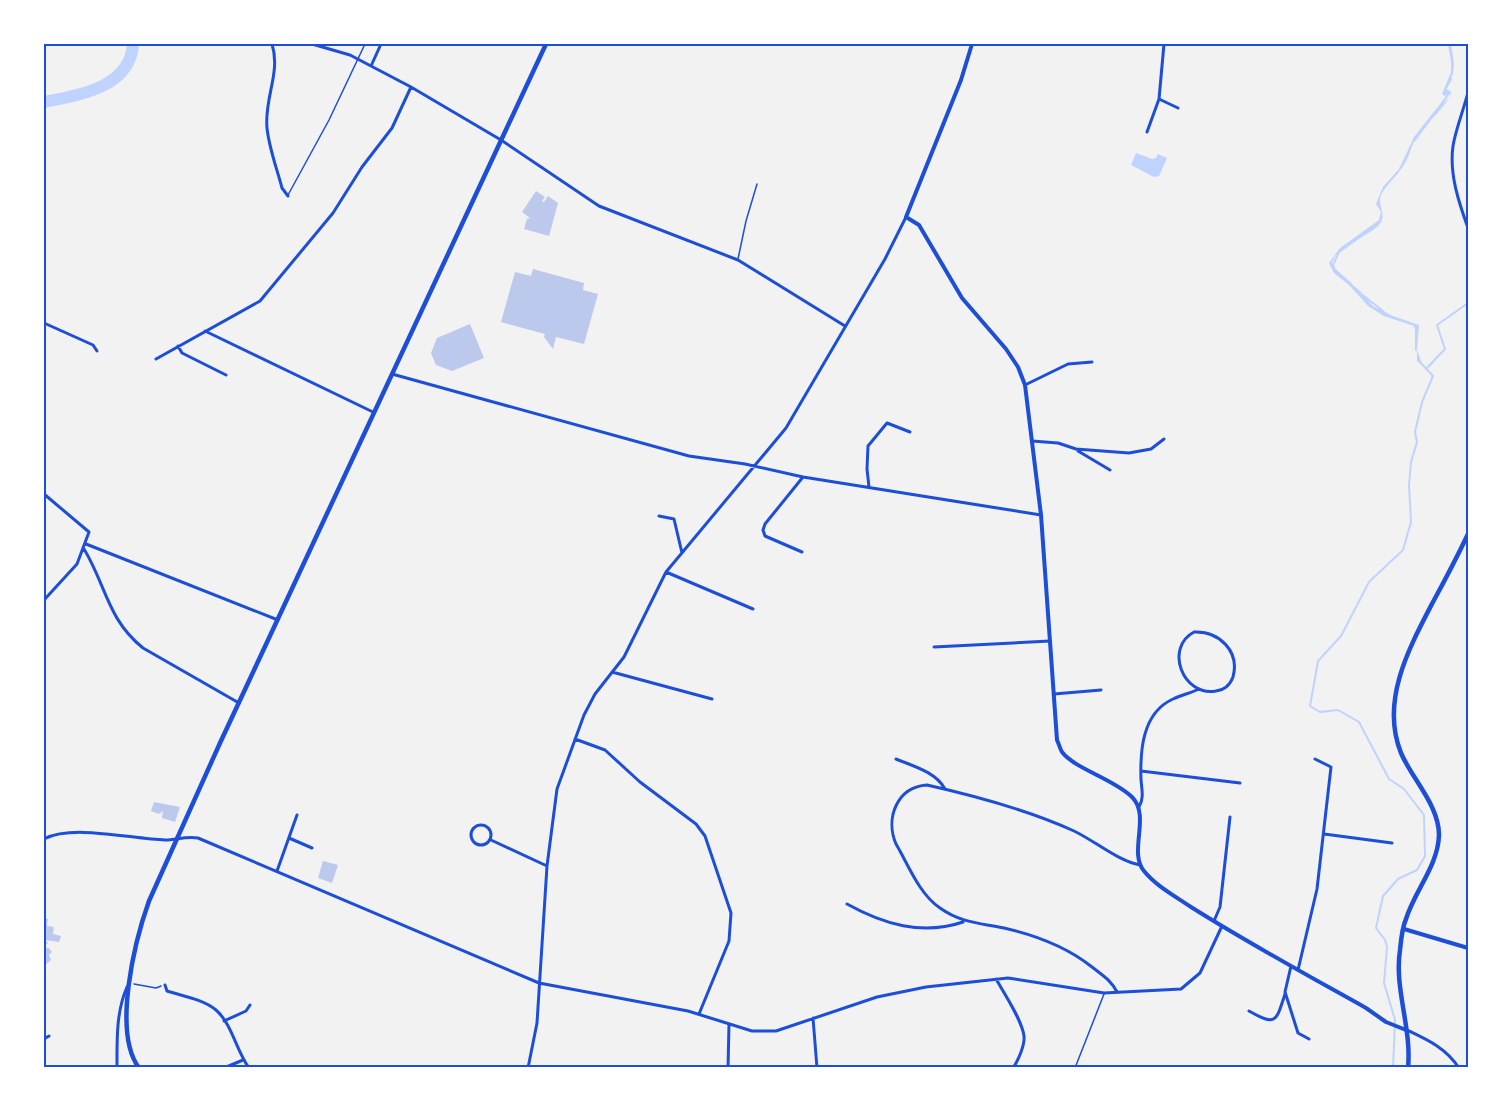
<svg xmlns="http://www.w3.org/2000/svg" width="1512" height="1111" viewBox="0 0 1512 1111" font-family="'Titillium Web',sans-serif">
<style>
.water{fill:#bfd3fe}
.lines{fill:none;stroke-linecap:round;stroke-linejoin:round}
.stream{stroke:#bfd3fe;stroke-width:2}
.river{stroke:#bfd3fe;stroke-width:12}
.building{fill:#bdc9ec}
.path{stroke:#1d4ed8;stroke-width:1.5}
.service{stroke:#1d4ed8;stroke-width:1.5}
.minor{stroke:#1d4ed8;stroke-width:3}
.tertiary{stroke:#1d4ed8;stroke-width:4}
.secondary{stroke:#1d4ed8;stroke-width:4.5}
.neatline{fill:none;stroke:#1d4ed8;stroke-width:2}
</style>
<rect width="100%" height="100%" fill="#f2f2f2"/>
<path class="water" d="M 1448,44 L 1451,44 L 1454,64 L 1453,74 L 1445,90 L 1451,93 C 1449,104 1423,126 1415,140 C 1410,149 1408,161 1401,169 C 1395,178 1386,185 1381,195 C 1377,204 1386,213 1381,222 C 1374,235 1340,243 1332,262 L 1334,269 L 1360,291 L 1373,306 L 1393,316 L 1419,325 L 1417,350 L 1421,361 L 1417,362 L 1417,327 L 1384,316 L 1368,306 L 1350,286 L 1334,273 L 1329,263 L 1340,248 L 1379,220 L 1381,212 L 1376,204 L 1383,187 L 1399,169 L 1414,137 L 1436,109 L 1450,97 L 1450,94 L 1444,96 L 1442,94 L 1451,72 L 1451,61 Z
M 1136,153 L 1152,159 L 1156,158 L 1158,154 L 1167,158 L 1159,176 L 1154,177 L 1131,165 Z"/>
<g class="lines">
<path class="stream" d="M 1415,140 L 1450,92 L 1445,90 L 1451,79
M 1351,284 L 1335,270 L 1333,265 L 1339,252 L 1378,224
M 1364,296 L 1383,311
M 1415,327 L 1416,327 L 1416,350
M 1426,369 L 1445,349 L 1437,325 L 1468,303
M 1393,1068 L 1395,1020 L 1384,983 L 1387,947 L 1385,940 L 1376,928 L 1383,896 L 1398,879 L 1417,870 L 1425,856 L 1424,815 L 1404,789 L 1389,779 L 1359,722 L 1338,710 L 1320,712 L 1310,706 L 1318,661 L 1341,636 L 1369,582 L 1403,550 L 1411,522 L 1409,485 L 1411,462 L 1417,442 L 1415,432 L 1422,402 L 1433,376 L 1419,361"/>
<path class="river" d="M 44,102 C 79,95 130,88 133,44"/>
</g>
<path class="building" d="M 536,191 L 545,197 L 542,201 L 544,202 L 548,196 L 558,203 L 549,236 L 524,229 L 527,219 L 530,218 L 522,212 Z
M 533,269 L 584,283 L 583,290 L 598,294 L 584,344 L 556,337 L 553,349 L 544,337 L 545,334 L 501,322 L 515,272 L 531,276 Z
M 470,324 L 484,358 L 452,371 L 436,365 L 431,353 L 437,338 Z
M 154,802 L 180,807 L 175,822 L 162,818 L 163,811 L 159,814 L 151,811 Z
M 323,861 L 338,865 L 332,883 L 318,878 Z
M 44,918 L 48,919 L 47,926 L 54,927 L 53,934 L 61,936 L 59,942 L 45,940 L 48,943 L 44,947 Z
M 48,947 L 52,952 L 49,955 L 51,960 L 44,966 L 44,950 Z"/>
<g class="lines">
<path class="path" d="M 134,984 L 156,988 L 161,986"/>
<path class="service" d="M 288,195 L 329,120 L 365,44
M 738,259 L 746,221 L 757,184
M 1075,1068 L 1104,994"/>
<path class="minor" d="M 272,44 C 281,73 264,98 267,128 C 269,148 277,169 282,188 L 288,196
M 312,44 L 350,55 L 411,87 L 501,140 L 599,206 L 738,260 L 845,326
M 371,66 L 381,44
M 1468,92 C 1464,109 1456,128 1453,146 C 1449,174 1459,203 1468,228
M 1159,99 L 1178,108
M 1147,132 L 1159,99 L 1164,44
M 44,323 L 93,345 L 97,351
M 205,331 L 373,412
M 178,346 L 182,353 L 226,375
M 156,359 L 260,301 L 333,213 L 362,167 L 392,128 L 411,87
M 392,374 L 689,456 L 745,464 L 803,477 L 1041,515
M 1025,385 L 1068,364 L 1092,362
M 1032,441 L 1058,443 L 1076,449 L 1129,453 L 1151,449 L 1164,439
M 1078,451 L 1110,470
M 869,487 L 867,469 L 868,446 L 887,423 L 910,432
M 44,494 L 89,532 L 77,564 L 44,600
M 659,516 L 674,519 L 682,553
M 86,544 L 278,620
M 84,549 C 106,585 107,619 143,648 L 239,703
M 802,552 L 765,536 L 763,530 L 765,524 L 803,477
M 666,572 L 753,609
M 1194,632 C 1219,631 1240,651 1233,677 C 1230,685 1224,690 1216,691 C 1183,697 1164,648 1194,632 Z
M 934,647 L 1050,641
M 612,672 L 712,699
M 1054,694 L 1101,690
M 575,739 L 605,750 L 640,782 L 696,824 L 705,836 L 731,913 L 729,941 L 699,1014
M 896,759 C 913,766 936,772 945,789
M 1141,771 L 1240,783
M 1139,807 C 1144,799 1142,790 1141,780 C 1140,751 1142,713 1173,699 C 1181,695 1191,693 1199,689
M471 835a10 10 0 1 1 20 0a10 10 0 1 1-20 0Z
M 1324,834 L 1392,843
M 289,838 L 312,848
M 44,839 C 73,824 131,839 165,840 C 176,840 186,836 198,838 L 539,983 L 688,1011 L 752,1031 L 776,1031 L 877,997 L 926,987 L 1008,978 L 1104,993 L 1181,989 L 1200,973 L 1222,926
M 491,840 L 547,866
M 277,871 L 297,815
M 847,904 C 883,924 922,936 963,922
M 1214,921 L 1220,907 L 1230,817
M 1291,966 L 1285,992 L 1298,1033 L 1309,1039
M 1298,970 L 1317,889 L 1331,767 L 1315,759
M 996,979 C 1004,993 1022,1020 1024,1036 C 1025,1045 1018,1061 1013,1068
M 165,985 L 167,991 C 182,996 203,999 216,1010 C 232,1024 236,1050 249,1068
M 1117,992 C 1112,981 1102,975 1092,967 C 1067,947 1035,935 1004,928 C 980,923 961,923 940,908 C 919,894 908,864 896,844 C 885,818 897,787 927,785 C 976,796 1028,810 1074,831 C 1095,841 1118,861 1140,865
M 1249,1011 C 1277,1027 1276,1021 1285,994
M 813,1018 L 817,1068
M 224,1021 L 246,1011 L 250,1005
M 1407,1030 C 1428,1040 1446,1048 1459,1068
M 44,1039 L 49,1036
M 117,1068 C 117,1040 116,1012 127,987
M 224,1068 L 243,1060
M 528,1068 L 537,1023 L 547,866 L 557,789 L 584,715 L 595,694 L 624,657 L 666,572 L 786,428 L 885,259 L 906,217
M 728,1068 L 729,1024"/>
<path class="tertiary" d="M 972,44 L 961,80 L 906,217 L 919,225 L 962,298 L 1006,349 L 1018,367 L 1025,385 L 1041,515 L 1057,740 C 1059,744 1060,749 1062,752 C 1075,769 1114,779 1132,797 C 1151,816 1128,852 1144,871 C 1156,886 1175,896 1191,907 C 1248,943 1307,975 1366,1008 L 1386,1022 L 1406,1030
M 1404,929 L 1468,948"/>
<path class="secondary" d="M 139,1068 C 112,1032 135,940 149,901 L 220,743 L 546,44
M 1408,1068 C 1412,1028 1394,989 1400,950 C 1401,940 1402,928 1406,919 C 1415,890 1438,866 1439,835 C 1439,805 1412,779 1401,753 C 1380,701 1409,648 1433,602 C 1445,580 1457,557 1468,534"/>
</g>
<rect width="1512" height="1111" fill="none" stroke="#ffffff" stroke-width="90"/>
<rect x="45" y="45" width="1422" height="1021" class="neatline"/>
</svg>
